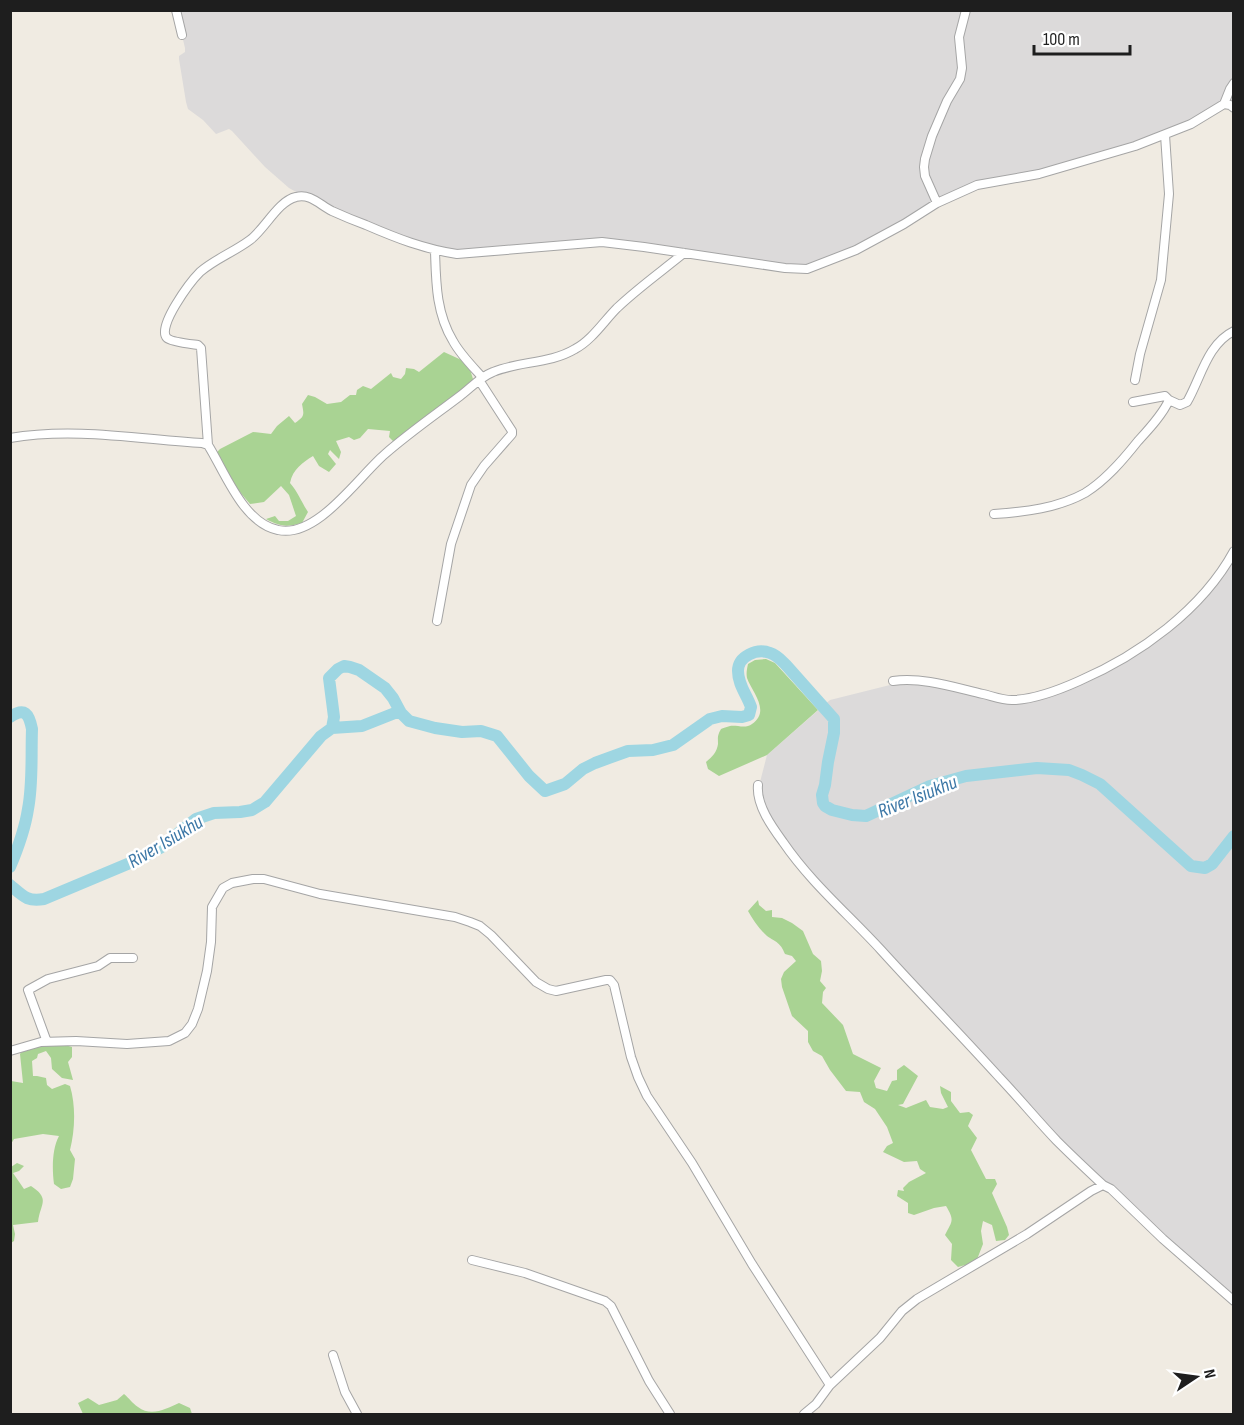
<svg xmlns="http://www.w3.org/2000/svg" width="1244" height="1425" viewBox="0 0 1244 1425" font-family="'Sofia Sans Condensed',sans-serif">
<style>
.residential{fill:#dcdada}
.forest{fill:#a9d393}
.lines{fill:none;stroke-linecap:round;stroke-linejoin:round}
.river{stroke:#9ed6e2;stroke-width:12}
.minor-casing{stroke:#a5a5a5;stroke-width:10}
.minor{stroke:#fff;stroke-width:8}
.labels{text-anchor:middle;stroke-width:5;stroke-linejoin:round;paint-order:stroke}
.water-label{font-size:20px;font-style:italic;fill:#3c77a6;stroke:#fff}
</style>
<rect width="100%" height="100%" fill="#f0ebe2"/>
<path class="residential" d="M 176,11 L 1233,11 L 1233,109 L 1229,106 L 1135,147 L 976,186 L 904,225 L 806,269 L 601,244 L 458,255 L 434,251 L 307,198 L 289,188 L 265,167 L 232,131 L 229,129 L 216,134 L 203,120 L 188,109 L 186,102 L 179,59 L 179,56 L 185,52 L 185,48 Z
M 1233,553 L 1233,1301 L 1060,1142 L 785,844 L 762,803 L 759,786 L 767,755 L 830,700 L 894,684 L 927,684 L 1029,700 L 1116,664 L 1186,612 Z"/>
<path class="forest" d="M 444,352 L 468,363 L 473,379 L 467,387 L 394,442 L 389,437 L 390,431 L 368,429 L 360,438 L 354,440 L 349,437 L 336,441 L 341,452 L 339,459 L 330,450 L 328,454 L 336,464 L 329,472 L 319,466 L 313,456 C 302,463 293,469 290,483 C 298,492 302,503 308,512 L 302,523 C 287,527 281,527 266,519 L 275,516 L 279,521 L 288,521 L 296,516 L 289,495 L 281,486 L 264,502 L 250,504 L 223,472 L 217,452 L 220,449 L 253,432 L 271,434 L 277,426 L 289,416 L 295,423 C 305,416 304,415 302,404 L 308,395 L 315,397 L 327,404 L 341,402 L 350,395 L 356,395 L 357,390 L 363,386 L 371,389 L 391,373 L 393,377 L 401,379 L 405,374 L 406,368 L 414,369 L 419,372 Z
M 766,659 L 775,663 L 818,710 L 767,755 L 719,776 L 708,769 L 706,762 C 712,757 717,752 718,744 C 718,738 717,736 721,729 C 723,728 727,727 730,726 C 737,725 746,729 752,724 C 771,711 752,692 747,678 C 746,673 747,669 748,664 L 755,660 Z
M 758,900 L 759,905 L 766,911 L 772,910 L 772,917 L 782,918 L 792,923 L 803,931 L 813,954 L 821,961 L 822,971 L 820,981 L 826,988 L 823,992 L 822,1003 L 843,1025 L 853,1054 L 881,1068 L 874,1081 L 876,1088 L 887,1091 L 892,1081 L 897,1080 L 897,1070 L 904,1065 L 918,1076 L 903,1104 L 898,1105 L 906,1108 L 926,1100 L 930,1107 L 943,1109 L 948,1107 L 941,1093 L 940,1086 L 951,1092 L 951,1101 L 960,1113 L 969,1112 L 973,1115 L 968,1126 L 977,1138 L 971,1150 L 986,1179 L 995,1179 L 997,1184 L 992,1193 L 1007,1227 L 1009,1235 L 1005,1240 L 996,1241 L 992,1225 L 983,1221 L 981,1231 L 983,1244 L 976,1262 L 958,1267 L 951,1260 L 952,1244 L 945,1235 C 952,1221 955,1221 946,1206 L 934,1208 L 914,1215 L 908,1213 L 908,1203 L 897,1196 L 898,1190 L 904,1191 L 903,1188 L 909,1182 L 926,1173 L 920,1169 L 917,1161 L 904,1162 L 883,1152 L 887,1146 L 893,1143 L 887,1127 L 875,1109 L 864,1102 L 860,1092 L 846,1091 L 830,1070 L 822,1056 L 813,1051 L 808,1042 L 808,1031 L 792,1016 L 782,987 L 781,979 L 784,972 L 796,961 L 792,956 L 785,954 C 780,942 777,943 767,936 C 759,929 753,920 748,911 Z
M 56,1044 L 65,1045 L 72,1047 L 72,1057 L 68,1062 L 73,1080 L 62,1078 L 52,1069 L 51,1058 L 46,1051 L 38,1054 L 37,1058 L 32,1061 L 33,1076 L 37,1076 L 46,1078 L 47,1085 L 52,1089 L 65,1084 L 70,1086 C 76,1106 75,1130 70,1150 L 75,1159 L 73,1179 L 70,1187 L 61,1189 L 54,1184 C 52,1169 52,1149 59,1136 L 43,1134 L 14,1139 L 11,1144 L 11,1081 L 23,1083 L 20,1054 L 22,1051 L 34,1047 Z
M 17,1163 L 24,1166 L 19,1171 L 13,1173 L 24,1189 L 31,1186 C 51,1199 40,1204 38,1222 L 13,1225 L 15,1234 L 14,1241 L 11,1243 L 11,1167 Z
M 124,1394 C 129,1398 132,1403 138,1407 C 151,1417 166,1409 179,1403 L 190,1408 L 192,1414 L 83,1414 L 78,1403 L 88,1398 L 99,1405 L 117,1400 Z"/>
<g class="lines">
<path class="river" d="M 10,717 C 25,707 29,714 32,729 C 31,756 33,783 28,809 C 25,829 18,848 10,867
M 332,728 L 362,726 L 400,711
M 10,885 C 23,896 27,902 44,899 L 137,860 L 160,848 L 196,819 L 214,813 L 240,812 L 252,810 L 265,802 L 321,736 L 332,728 L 334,717 L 329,678 L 338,669 L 344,666 L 350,667 L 359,670 L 385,688 L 393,698 L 401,713 L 409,721 L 435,728 L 462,732 L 481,731 L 497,736 L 529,776 L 545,791 L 565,784 L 583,769 L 595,763 L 628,751 L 653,750 L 673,745 L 710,719 L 722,716 L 742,717 L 749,715 L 751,707 C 747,695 738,685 738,671 C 738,656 757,648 770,653 C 777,655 781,660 786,665 L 834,719 L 834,733 L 828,762 L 825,785 L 822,795 L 823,803 L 825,806 L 832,810 L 852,815 L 866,816 L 930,786 L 966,776 L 1037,768 L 1069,770 L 1082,775 L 1100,784 L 1191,866 L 1205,868 L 1212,864 L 1234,836"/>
<defs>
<path id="minor" d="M 176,10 L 182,35
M 1224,104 L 1230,89 L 1234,83
M 937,203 L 925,176 L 924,167 L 925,159 L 932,136 L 947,101 L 960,79 L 962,68 L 959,37 L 966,10
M 435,251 C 436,282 436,313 453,341 C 460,354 472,366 482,377
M 1135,380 L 1140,354 L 1161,280 L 1169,194 L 1165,135
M 1169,400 L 1180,405 L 1187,402 C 1201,378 1207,344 1234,331
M 10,438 C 73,427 139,439 202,443 L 208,445 C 225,472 243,523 278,530 C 317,539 359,476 385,454 C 409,433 435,415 460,396 C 471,388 480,377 493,372 C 519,361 550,364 575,349 C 592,340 604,321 617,308 C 638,288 662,271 684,253
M 208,445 L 201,348 L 198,345 C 191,344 171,342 167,338 C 156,327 191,281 200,272 C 215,259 234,252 250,240 C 265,229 278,201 296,197 C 310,193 320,205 332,211 C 343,216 355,221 366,225 C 396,238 424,249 457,254 L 602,242 L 644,247 L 785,268 L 807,269 L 856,250 L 904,224 L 937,203 L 977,185 L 1039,174 L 1135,146 L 1191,124 L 1224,104 L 1230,105 L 1234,108
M 994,514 C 1025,512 1058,508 1085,493 C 1106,480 1123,460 1138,441 C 1149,429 1163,414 1169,400 L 1165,396 L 1133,402
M 437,621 L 451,544 L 471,485 L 484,466 L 512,434 L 512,431 L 479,380
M 893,681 C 923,677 953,687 983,694 C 992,696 1004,701 1014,700 C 1036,699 1059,690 1079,681 C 1139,655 1202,610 1234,551
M 758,785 C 756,805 772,827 783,842 C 811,883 848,914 881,950 C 920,993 960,1034 999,1077 C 1019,1098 1037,1120 1057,1141 C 1072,1156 1088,1171 1103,1185
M 47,1042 L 28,990 L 48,979 L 98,966 L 110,958 L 133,958
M 10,1051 L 41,1042 L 76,1041 L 127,1044 L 169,1041 L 185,1033 L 192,1024 L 198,1009 L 207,971 L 211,942 L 212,907 L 223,888 L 232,883 L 253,879 L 264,879 L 320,894 L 455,917 L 470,922 L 480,926 L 491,935 L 536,982 L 548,989 L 556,991 L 606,980 L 610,980 L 614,985 L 631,1057 L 638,1077 L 647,1096 L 692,1163 L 752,1264 L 830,1385
M 472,1260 L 525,1273 L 605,1301 L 611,1306 L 649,1381 L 670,1414
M 333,1355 L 345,1392 L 357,1414
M 804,1414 L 816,1404 L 830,1385 L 880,1338 L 902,1311 L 917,1299 L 1027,1234 L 1091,1191 L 1103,1185 L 1111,1189 L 1163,1239 L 1234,1301"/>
</defs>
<use href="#minor" class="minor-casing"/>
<use href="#minor" class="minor"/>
</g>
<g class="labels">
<g class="water-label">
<text transform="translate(917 796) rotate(-22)" y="7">River Isiukhu</text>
<text transform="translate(165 841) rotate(-31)" y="7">River Isiukhu</text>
</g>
</g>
<rect width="1244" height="1425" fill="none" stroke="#1e1e1e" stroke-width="24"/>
<g transform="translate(1196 1377) rotate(77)" stroke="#ffffff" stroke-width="4.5" paint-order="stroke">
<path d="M0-4.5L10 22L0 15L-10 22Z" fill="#1e1e1e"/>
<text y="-9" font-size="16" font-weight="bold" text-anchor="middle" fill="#1e1e1e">N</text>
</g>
<path d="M1034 45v9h96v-9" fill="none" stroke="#1e1e1e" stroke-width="3"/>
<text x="1043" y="45" font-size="18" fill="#1e1e1e" stroke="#ffffff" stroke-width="4.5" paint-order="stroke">100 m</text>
</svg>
